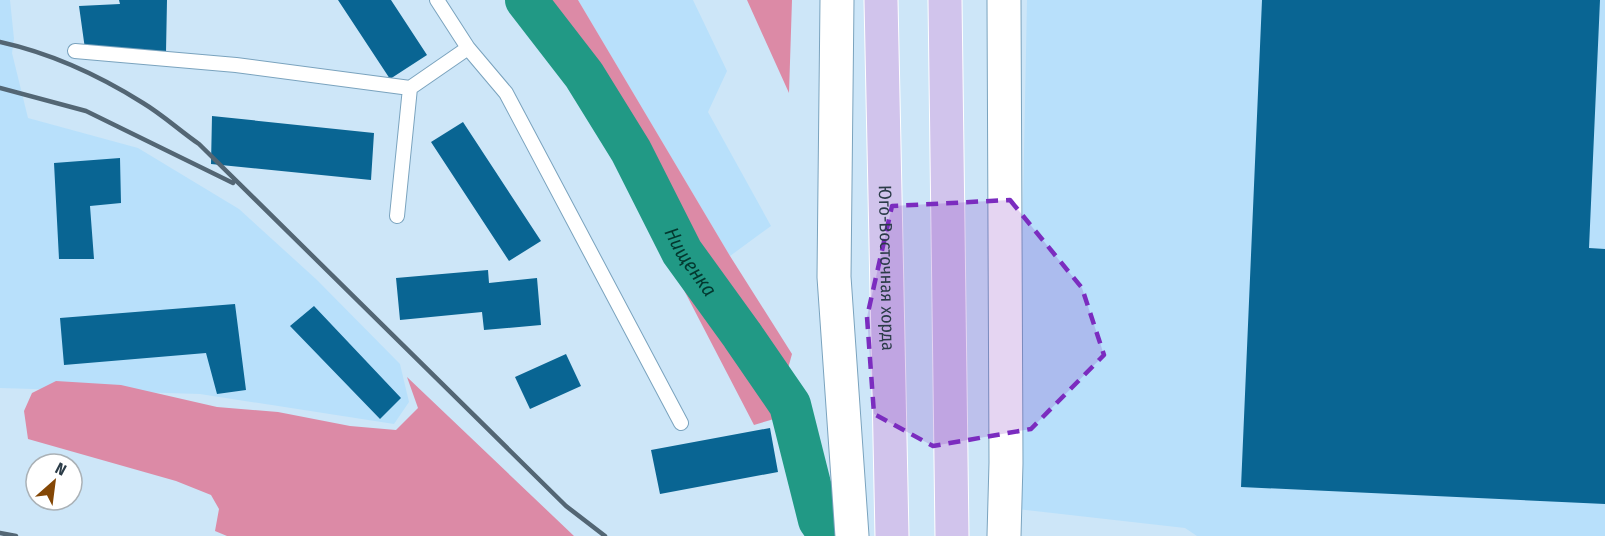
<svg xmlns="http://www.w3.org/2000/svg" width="1605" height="536" viewBox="0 0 1605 536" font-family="'Fira Sans Condensed',sans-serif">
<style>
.built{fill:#b8e0fb}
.forest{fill:#dc8aa6}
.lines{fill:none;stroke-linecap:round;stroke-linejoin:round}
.river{stroke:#219985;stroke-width:42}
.building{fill:#096593}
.lane-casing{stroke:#7aa3be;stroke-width:16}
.secondary-casing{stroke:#7aa3be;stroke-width:35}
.primary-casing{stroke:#fff;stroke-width:35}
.lane{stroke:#fff;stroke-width:14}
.secondary{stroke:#fff;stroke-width:33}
.primary{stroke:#d1c4ec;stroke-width:33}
.rail{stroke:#536674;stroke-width:4.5}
.marked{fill:#7b2cbf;fill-opacity:0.2;stroke:#7b2cbf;stroke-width:4.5;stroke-dasharray:12 8;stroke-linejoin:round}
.labels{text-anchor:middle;stroke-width:6;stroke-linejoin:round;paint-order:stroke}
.street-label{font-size:18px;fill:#2b3c48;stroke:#fff}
.water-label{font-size:20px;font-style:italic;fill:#03382f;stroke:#fff}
</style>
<rect width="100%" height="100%" fill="#cde6f8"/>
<path class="built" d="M 0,0 L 10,0 L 14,39 L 12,53 L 28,118 L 138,148 L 239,209 L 317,280 L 400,364 L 409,402 L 394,424 L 200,394 L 0,388 Z
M 578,0 L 693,0 L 727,71 L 708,112 L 771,226 L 730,256 Z
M 1027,0 L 1605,0 L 1605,536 L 1197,536 L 1185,528 L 1017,509 Z"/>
<path class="forest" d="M 520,0 L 578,0 L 730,256 L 792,354 L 774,419 L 754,425 L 606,140 Z
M 747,0 L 792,0 L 789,93 Z
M 407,377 L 574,536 L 227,536 L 215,531 L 219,509 L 211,495 L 176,481 L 28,439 L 24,411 L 32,393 L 56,381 L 121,385 L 217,407 L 278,412 L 350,426 L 396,430 L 418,408 Z"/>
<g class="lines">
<path class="river" id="s1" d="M 526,0 L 584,75 L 631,151 L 682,252 L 742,335 L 790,405 L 819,520 L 830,536"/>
</g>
<path class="building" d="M 119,0 L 167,0 L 166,52 L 85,49 L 79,6 L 120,4 Z
M 338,0 L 391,0 L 427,55 L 390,79 Z
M 1262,0 L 1600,0 L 1589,248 L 1605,249 L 1605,504 L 1241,487 Z
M 212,116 L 374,133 L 371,180 L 211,164 Z
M 463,122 L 541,241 L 509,261 L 431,142 Z
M 120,158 L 121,203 L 90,206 L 94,259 L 59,259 L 54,163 Z
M 488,270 L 489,283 L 537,278 L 541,325 L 484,330 L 482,312 L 400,320 L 396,278 Z
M 235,304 L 246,390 L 217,394 L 206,353 L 64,365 L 60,318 Z
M 314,306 L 401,398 L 380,419 L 290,326 Z
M 566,354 L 581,386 L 530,409 L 515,377 Z
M 770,428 L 778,472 L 660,494 L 651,450 Z"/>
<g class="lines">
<defs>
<path id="lane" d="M 468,48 L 506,93 L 681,423
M 75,51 L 236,65 L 410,88 L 468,48 L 437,0
M 397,216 L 410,88"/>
<path id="secondary" d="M 837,0 L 834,277 L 852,536
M 1004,0 L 1006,463 L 1004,536"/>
<g id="primary">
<path id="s2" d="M 881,0 L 892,536"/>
<path d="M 945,0 L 952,536"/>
</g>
</defs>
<use href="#lane" class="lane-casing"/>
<use href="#secondary" class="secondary-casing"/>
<use href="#primary" class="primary-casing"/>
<use href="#lane" class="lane"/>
<use href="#secondary" class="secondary"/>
<use href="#primary" class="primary"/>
<path class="rail" d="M 0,42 C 50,53 100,76 143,103 C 163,115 180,131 199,144 L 566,506 L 605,536
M 0,88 L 86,111 L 233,183
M 0,533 L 16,536"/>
</g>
<path class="marked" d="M 1010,200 L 1082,288 L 1104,355 L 1031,429 L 933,446 L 874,414 L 867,317 L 892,206 Z"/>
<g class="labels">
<g class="street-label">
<text dy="6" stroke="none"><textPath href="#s2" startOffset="268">Юго-Восточная хорда</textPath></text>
</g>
<g class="water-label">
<text dy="7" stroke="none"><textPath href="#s1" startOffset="310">Нищенка</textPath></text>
</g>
</g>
<g transform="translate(54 482) rotate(28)"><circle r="28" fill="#ffffff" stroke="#aab1b6" stroke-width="1.5"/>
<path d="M0-4.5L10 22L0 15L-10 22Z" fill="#844705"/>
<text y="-9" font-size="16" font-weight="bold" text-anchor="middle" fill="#2b3c48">N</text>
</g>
</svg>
